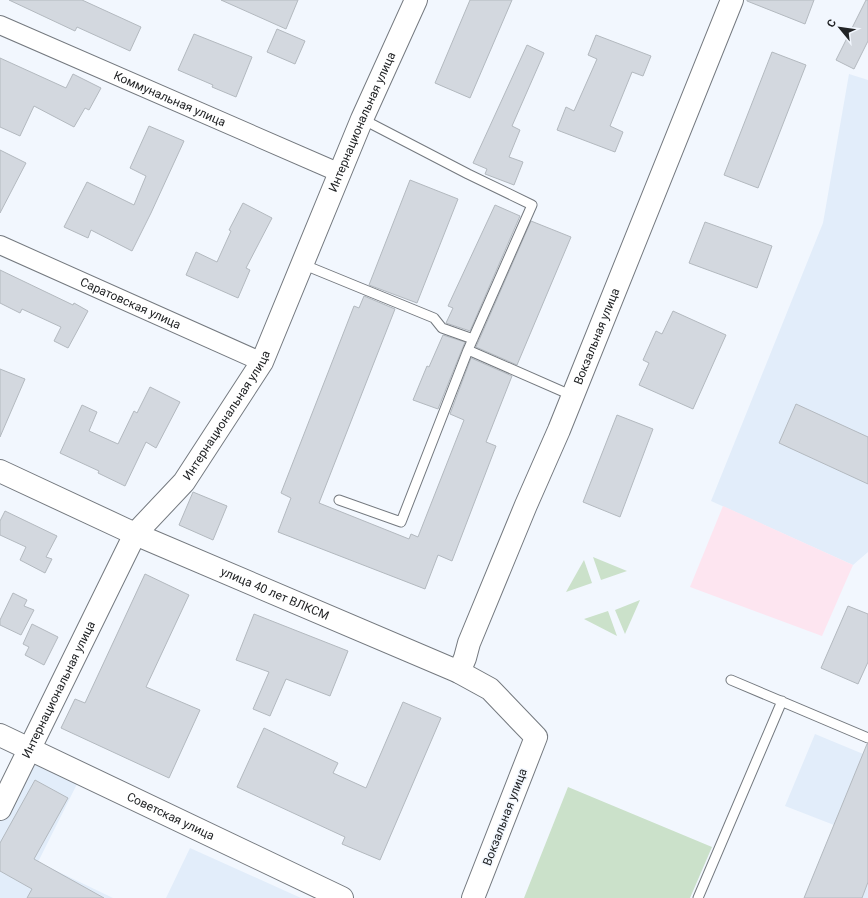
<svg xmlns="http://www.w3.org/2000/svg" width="868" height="898" viewBox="0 0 868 898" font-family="Roboto,sans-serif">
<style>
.built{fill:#e2edfa}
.industrial{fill:#fde5f0}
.green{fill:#cbe1ca}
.building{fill:#d3d8df;stroke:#b3b9bf}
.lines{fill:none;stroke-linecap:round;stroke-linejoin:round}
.service-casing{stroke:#74797f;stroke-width:11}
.minor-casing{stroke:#74797f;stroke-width:20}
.tertiary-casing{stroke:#74797f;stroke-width:24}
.service{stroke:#fff;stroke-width:9}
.minor{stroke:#fff;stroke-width:18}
.tertiary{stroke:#fff;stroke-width:22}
.labels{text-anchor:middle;stroke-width:3;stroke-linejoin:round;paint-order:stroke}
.street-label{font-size:12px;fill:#222426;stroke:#f2f7fe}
</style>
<rect width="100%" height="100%" fill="#f2f7fe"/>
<path class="built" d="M 849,74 L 868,80 L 868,552 L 853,565 L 711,501 L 823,223 Z
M 815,734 L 868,756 L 868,898 L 804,898 L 834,825 L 785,806 Z
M 29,762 L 77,784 L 38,862 L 113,898 L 0,898 L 0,822 Z
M 190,848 L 301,898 L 166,898 Z"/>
<path class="industrial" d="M 723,506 L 853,565 L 822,636 L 690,587 Z"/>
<path class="green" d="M 593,557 L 627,571 L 601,580 Z
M 584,560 L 592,583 L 566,592 Z
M 640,600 L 625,634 L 615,610 Z
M 608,611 L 617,636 L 584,619 Z
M 568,787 L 712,847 L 690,898 L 524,898 Z"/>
<path class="building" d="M 9,0 L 82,0 L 141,27 L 130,51 L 77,27 L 75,31 Z
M 221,0 L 298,0 L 286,29 Z
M 470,0 L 512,0 L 470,98 L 435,83 Z
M 747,0 L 814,0 L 805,24 L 747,1 Z
M 866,0 L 868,0 L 868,41 L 854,69 L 836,60 Z
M 277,29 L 305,41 L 295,64 L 267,52 Z
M 194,34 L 252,57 L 236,97 L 212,87 L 213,85 L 178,70 Z
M 596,35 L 651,56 L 643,76 L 632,72 L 610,126 L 623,132 L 615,152 L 557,130 L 566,107 L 574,111 L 597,59 L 588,55 Z
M 527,45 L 544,53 L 512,126 L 520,130 L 509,157 L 523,162 L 514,185 L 485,174 L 487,169 L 473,163 Z
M 772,52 L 806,65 L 758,188 L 724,175 Z
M 0,58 L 66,88 L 73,74 L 101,88 L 89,110 L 85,108 L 74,127 L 34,106 L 20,136 L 0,127 Z
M 149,126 L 184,141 L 151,213 L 132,251 L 91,230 L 88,238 L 64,227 L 87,182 L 134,205 L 146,176 L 130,168 Z
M 0,150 L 26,163 L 0,213 Z
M 410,180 L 458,199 L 417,303 L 369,285 Z
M 243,203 L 272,218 L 246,268 L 250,270 L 238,298 L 186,275 L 196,252 L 217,262 L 231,231 L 229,230 Z
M 495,205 L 520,216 L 470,331 L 446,323 L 453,308 L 448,306 Z
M 531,221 L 571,237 L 517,365 L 476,347 Z
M 705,222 L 772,246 L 757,288 L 689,263 Z
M 0,270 L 73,305 L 74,303 L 88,311 L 68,348 L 54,341 L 61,327 L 22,309 L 20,313 L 0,303 Z
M 364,296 L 395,309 L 319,503 L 409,539 L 411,534 L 418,537 L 464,420 L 450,414 L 471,358 L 512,376 L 486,442 L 496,446 L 452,561 L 438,555 L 425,589 L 278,532 L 291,498 L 281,493 L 354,306 L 359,308 Z
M 673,311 L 726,335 L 693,409 L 639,385 L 649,363 L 643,360 L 656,331 L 662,334 Z
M 443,335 L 465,342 L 438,409 L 413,400 L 427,366 L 429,367 Z
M 0,369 L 25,379 L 0,437 Z
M 150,387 L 180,402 L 156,448 L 146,442 L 125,486 L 98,473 L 99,471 L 60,453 L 82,405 L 97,412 L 89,431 L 118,444 L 134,411 L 137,413 Z
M 796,404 L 868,437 L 868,484 L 779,443 Z
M 617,415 L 653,429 L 620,517 L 583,502 Z
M 193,492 L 227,506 L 213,540 L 179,525 Z
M 5,511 L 57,536 L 46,557 L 52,559 L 45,573 L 20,560 L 26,547 L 0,535 L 0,521 Z
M 145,574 L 189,595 L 146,687 L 200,710 L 169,778 L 61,728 L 75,699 L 85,703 Z
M 13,593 L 27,600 L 24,606 L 34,610 L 21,635 L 0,625 L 0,620 Z
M 848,606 L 868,614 L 868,662 L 858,684 L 821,668 Z
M 254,614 L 348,651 L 330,696 L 286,679 L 270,716 L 253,709 L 269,672 L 236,660 Z
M 32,624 L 58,637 L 44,665 L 25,655 L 29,647 L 23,644 Z
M 403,702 L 441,718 L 380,860 L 342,844 L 345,837 L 237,787 L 264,728 L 338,763 L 333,773 L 366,788 Z
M 867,744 L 868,744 L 868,882 L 862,898 L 804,898 Z
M 35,780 L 68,798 L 34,859 L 104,898 L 27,898 L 32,889 L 0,871 L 0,843 Z"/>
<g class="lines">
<defs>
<path id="service" d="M 362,119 L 468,174 L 532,205 L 468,350 L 573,396
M 302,264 L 434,318 L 442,328 L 473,339
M 339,500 L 401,522 L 468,350
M 731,680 L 868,738
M 698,898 L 782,701"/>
<g id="minor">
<path id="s1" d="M 0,25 L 340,173"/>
<path id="s2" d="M 0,245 L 262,362"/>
</g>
<g id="tertiary">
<path id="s3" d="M 0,471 L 135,534 L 459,672 L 490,689 L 536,737 L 473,898"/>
<path id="s4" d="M 459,672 L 465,658 L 469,643 L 526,505 L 559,430 L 732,0"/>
<path id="s5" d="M 0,735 L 342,898"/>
<path id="s6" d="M 0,809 L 135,534 L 184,482 L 262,362 L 362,119 L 416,0"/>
</g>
</defs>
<use href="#service" class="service-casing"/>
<use href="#minor" class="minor-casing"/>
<use href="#tertiary" class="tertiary-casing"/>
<use href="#service" class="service"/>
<use href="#minor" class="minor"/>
<use href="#tertiary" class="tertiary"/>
</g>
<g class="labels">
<g class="street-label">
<text dy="4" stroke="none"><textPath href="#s1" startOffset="185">Коммунальная улица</textPath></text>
<text dy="4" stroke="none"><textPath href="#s6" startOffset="781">Интернациональная улица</textPath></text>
<text dy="4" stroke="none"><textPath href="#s2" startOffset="143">Саратовская улица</textPath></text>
<text dy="4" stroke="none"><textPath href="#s4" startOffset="363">Вокзальная улица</textPath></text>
<text dy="4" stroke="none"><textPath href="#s6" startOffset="457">Интернациональная улица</textPath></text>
<text dy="4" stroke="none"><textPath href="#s3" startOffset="301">улица 40 лет ВЛКСМ</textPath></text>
<text dy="4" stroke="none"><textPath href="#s6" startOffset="133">Интернациональная улица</textPath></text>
<text dy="4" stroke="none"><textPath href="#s5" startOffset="189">Советская улица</textPath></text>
<text transform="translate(505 817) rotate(-69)" y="4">Вокзальная улица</text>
</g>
</g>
<g transform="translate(840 28) rotate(299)" stroke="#f2f7fe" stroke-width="3" paint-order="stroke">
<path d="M0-3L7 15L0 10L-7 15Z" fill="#222426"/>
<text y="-6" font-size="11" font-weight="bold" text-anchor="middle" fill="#222426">С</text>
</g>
</svg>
